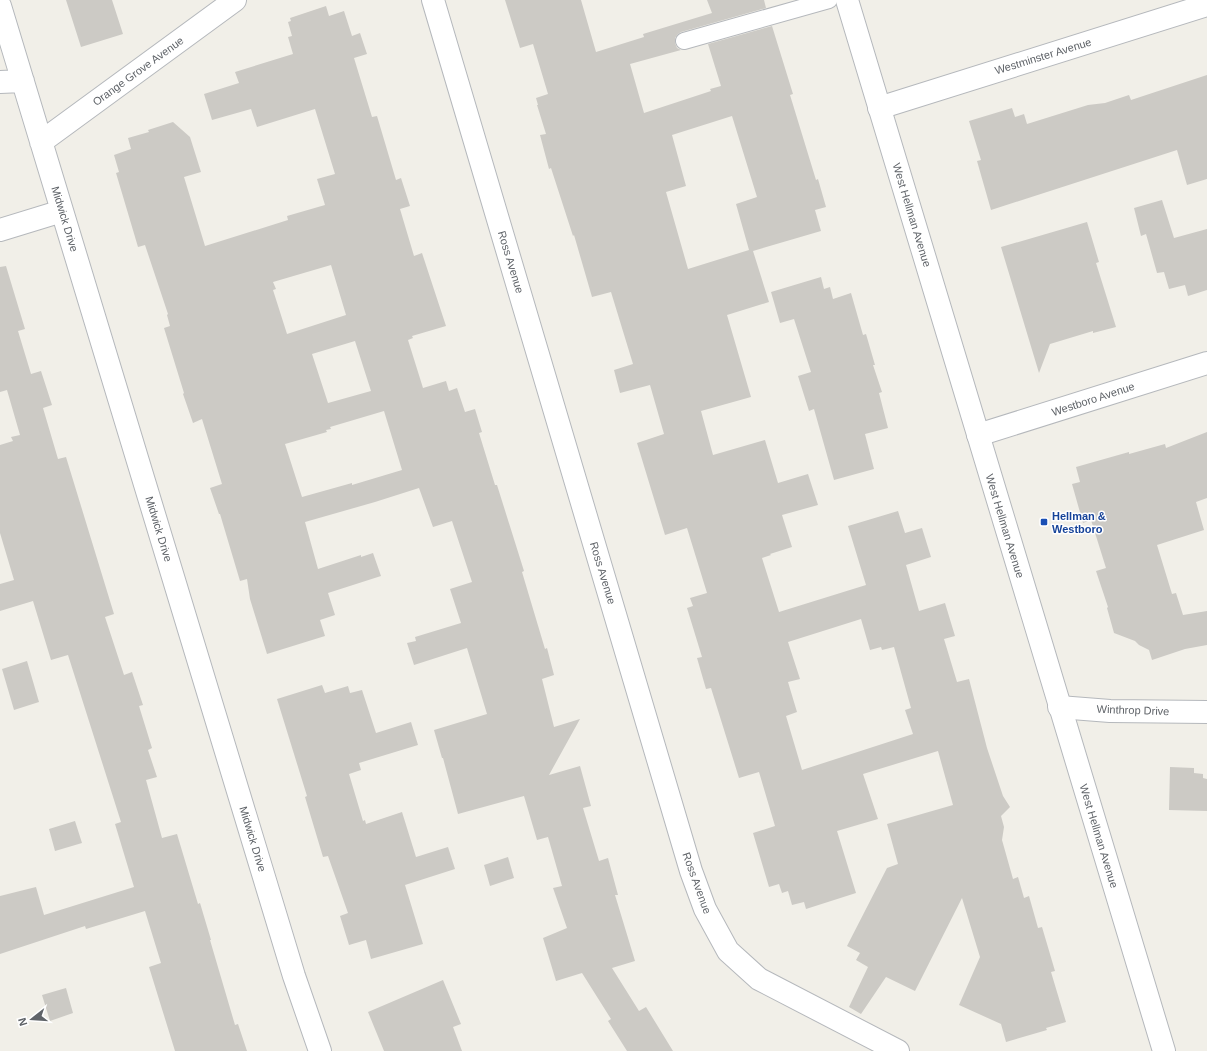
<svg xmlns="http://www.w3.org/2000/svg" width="1207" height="1051" viewBox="0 0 1207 1051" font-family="Arial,sans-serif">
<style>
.building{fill:#cccac5;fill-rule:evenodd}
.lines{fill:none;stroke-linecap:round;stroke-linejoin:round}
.service-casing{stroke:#b5b8bc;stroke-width:18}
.minor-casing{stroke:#b5b8bc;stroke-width:24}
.tertiary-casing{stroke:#b5b8bc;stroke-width:24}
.service{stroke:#fff;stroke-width:16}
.minor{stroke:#fff;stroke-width:22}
.tertiary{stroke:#fff;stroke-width:22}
.transit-dot{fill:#1a4fb4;stroke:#fff;stroke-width:1.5}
.labels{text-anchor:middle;stroke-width:3;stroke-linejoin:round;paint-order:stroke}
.street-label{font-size:11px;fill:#5f6368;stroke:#fff}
.transit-label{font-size:11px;font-weight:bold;fill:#164399;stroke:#fff;text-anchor:start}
</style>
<rect width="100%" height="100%" fill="#f1efe8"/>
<path class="building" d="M 66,0 L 112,0 L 123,34 L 81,47 Z
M 505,0 L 581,0 L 596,52 L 644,37 L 643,34 L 712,13 L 707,0 L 764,0 L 766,8 L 681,32 L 678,34 L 675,38 L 675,43 L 677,48 L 681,50 L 630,64 L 644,113 L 711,91 L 710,89 L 721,86 L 708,44 L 772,26 L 793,94 L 790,95 L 816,180 L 818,179 L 826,207 L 815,210 L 821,231 L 753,251 L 769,302 L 727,315 L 751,397 L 701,411 L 713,455 L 765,440 L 778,483 L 808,474 L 818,505 L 782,515 L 792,547 L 770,554 L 771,555 L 762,558 L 779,612 L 866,585 L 848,526 L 898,511 L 905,533 L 922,528 L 931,557 L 906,565 L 919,611 L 945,603 L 955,636 L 944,639 L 957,682 L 969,679 L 987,748 L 1003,796 L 1010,807 L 1001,816 L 1004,827 L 1002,840 L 1013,879 L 1018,877 L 1024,898 L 1029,896 L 1038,928 L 1042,927 L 1055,971 L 1051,972 L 1066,1022 L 1046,1028 L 1047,1030 L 1006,1042 L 1001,1024 L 959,1005 L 980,957 L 962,898 L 915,991 L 886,977 L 861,1014 L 849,1007 L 868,967 L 856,960 L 860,953 L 847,946 L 887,868 L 898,864 L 887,824 L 953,805 L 938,751 L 863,774 L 878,819 L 837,831 L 856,893 L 806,909 L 804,902 L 792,905 L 788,891 L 782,893 L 779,884 L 769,887 L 753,833 L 775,826 L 759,772 L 739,778 L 711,688 L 706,689 L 697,658 L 702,657 L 687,608 L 693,606 L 690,598 L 707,593 L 687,528 L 665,535 L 637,443 L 664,434 L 650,385 L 620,393 L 614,370 L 633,364 L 611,292 L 592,297 L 574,235 L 573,236 L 551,168 L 549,169 L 540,135 L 546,134 L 537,105 L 538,105 L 536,98 L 548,94 L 533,44 L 520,48 ZM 732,116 L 757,197 L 736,204 L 749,250 L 688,269 L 666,192 L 686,186 L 672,135 ZM 861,619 L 870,650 L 881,647 L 882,650 L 894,647 L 911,708 L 905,710 L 913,734 L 802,770 L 786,716 L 797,712 L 788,682 L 800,679 L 788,642 Z
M 326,6 L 329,16 L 344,11 L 352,36 L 360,33 L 367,54 L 354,58 L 372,117 L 377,116 L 396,180 L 401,178 L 410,206 L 400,209 L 414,256 L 422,253 L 446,326 L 412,336 L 413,338 L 408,340 L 423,388 L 446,381 L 449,391 L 457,388 L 465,412 L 475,409 L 482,432 L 479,433 L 495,485 L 497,485 L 524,571 L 522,572 L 545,649 L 547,648 L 554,675 L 542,679 L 554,727 L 580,719 L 549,775 L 580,766 L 591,806 L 583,808 L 599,861 L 608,858 L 618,895 L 615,895 L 635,961 L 612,968 L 639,1011 L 646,1007 L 673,1051 L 627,1051 L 608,1021 L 611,1019 L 582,973 L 556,981 L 543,938 L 567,928 L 553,888 L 562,886 L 548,837 L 537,840 L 524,796 L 458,814 L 443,758 L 442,758 L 434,730 L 487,714 L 467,648 L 414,665 L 407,643 L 416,641 L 415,637 L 461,623 L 450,589 L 472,582 L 452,521 L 433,527 L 419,488 L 375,502 L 305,522 L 318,569 L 361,555 L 361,557 L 373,553 L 381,576 L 328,593 L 335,615 L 320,620 L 325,636 L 267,654 L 250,599 L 247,579 L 240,581 L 220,514 L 219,514 L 210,488 L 222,484 L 202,419 L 193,423 L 183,394 L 184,393 L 164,328 L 170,326 L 167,315 L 168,314 L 145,245 L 138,247 L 116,173 L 119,172 L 114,155 L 131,149 L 128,138 L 149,132 L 148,130 L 173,122 L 190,137 L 201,172 L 184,177 L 205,246 L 288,220 L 287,216 L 325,205 L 317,179 L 335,174 L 315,109 L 257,127 L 251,109 L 212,120 L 204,94 L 239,83 L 235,72 L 293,54 L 288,37 L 292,36 L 288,22 L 291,21 L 290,18 ZM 331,265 L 346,315 L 287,334 L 273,290 L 276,289 L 273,282 ZM 355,341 L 371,391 L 328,403 L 312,354 ZM 384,411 L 402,470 L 352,485 L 352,483 L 302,497 L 285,444 L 327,432 L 326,430 L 331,429 L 330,427 Z
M 1207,75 L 1207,179 L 1187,185 L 1177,150 L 991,210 L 977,161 L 981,160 L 969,121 L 1012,108 L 1015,117 L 1024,114 L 1027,124 L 1088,105 L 1105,103 L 1129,95 L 1131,100 Z
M 1162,200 L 1174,238 L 1207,229 L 1207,290 L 1188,296 L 1185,285 L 1169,289 L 1164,272 L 1157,273 L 1146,234 L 1141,236 L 1134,208 Z
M 1087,222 L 1099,262 L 1096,263 L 1116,327 L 1093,333 L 1093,331 L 1050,344 L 1039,373 L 1001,247 Z
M 6,266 L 25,329 L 18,331 L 31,374 L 41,371 L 52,405 L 43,408 L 58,459 L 66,457 L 114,614 L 105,617 L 124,675 L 132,672 L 143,705 L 139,706 L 152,748 L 148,750 L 157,777 L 146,780 L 162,838 L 177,834 L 198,904 L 200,903 L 211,940 L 210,940 L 235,1025 L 238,1024 L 247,1051 L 175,1051 L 149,967 L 161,963 L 145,911 L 86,929 L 85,926 L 0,954 L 0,896 L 36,887 L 44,915 L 134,887 L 115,824 L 121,822 L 68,655 L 51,660 L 33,601 L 0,611 L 0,584 L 14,580 L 0,533 L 0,445 L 13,441 L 11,437 L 20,435 L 7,390 L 0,392 L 0,267 Z
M 821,277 L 824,289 L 830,287 L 833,299 L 851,293 L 863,335 L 866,334 L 875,365 L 873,365 L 882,392 L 879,393 L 888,428 L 865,434 L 874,469 L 834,480 L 814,409 L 809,411 L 798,376 L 811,372 L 794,319 L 780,323 L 771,292 Z
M 1207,432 L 1207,498 L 1196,502 L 1204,530 L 1157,545 L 1172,594 L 1176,593 L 1183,615 L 1207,611 L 1207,645 L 1185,649 L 1152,660 L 1149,650 L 1139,645 L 1135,641 L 1114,633 L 1107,608 L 1108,607 L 1096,571 L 1106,568 L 1091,520 L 1083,523 L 1072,484 L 1080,482 L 1076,467 L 1129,452 L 1129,454 L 1165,444 L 1166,448 Z
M 27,661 L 39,702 L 14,710 L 2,669 Z
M 322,685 L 325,693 L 348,686 L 350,693 L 362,690 L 376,733 L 411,722 L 418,745 L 359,763 L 361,770 L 349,774 L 363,821 L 365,820 L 366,824 L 402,812 L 416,857 L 448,847 L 455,869 L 405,885 L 423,944 L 371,959 L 366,940 L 349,945 L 340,916 L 348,913 L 328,856 L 323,857 L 305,797 L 307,796 L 277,699 Z
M 1170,767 L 1194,768 L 1194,773 L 1203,774 L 1203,778 L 1207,779 L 1207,811 L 1169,810 Z
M 75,821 L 82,843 L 55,851 L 49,829 Z
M 508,857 L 514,878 L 490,886 L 484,865 Z
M 443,980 L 461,1024 L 453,1027 L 462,1051 L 384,1051 L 368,1012 Z
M 66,988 L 73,1013 L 50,1021 L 42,995 Z"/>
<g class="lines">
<defs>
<path id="service" d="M 684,41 L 829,0"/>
<path id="minor" d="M 433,0 L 691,871 L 705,909 L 728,951 L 759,979 L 898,1051
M 0,6 L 294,976 L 320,1051
M 0,82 L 23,81
M 879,108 L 1207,5
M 41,142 L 235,0
M 0,230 L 62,211
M 978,435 L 1207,363
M 1059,707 L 1110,711 L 1207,712"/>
<path id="tertiary" d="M 847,0 L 1164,1051"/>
</defs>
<use href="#service" class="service-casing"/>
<use href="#minor" class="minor-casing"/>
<use href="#tertiary" class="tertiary-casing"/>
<use href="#service" class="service"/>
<use href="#minor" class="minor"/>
<use href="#tertiary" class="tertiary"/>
</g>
<rect class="transit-dot" x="1040" y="518" width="8" height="8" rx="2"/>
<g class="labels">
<g class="street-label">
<text transform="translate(1043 56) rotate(-17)" y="4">Westminster Avenue</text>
<text transform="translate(138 71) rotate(-36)" y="4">Orange Grove Avenue</text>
<text transform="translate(912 215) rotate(73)" y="4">West Hellman Avenue</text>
<text transform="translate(65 219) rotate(73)" y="4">Midwick Drive</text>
<text transform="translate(511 262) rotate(73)" y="4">Ross Avenue</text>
<text transform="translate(1093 399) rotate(-18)" y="4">Westboro Avenue</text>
<text transform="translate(1005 526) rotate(73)" y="4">West Hellman Avenue</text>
<text transform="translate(159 529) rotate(73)" y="4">Midwick Drive</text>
<text transform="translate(603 573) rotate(73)" y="4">Ross Avenue</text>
<text transform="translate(1133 710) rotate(2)" y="4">Winthrop Drive</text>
<text transform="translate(1099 836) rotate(73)" y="4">West Hellman Avenue</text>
<text transform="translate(253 839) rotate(73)" y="4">Midwick Drive</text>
<text transform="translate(697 883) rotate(70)" y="4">Ross Avenue</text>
</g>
<g class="transit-label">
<text x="1052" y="520">Hellman &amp;<tspan x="1052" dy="13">Westboro</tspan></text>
</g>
</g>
<g transform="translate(32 1019) rotate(253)" stroke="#ffffff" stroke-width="3" paint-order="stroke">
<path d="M0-3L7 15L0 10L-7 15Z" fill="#5f6368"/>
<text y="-6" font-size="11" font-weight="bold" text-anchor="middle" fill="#5f6368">N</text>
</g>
</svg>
